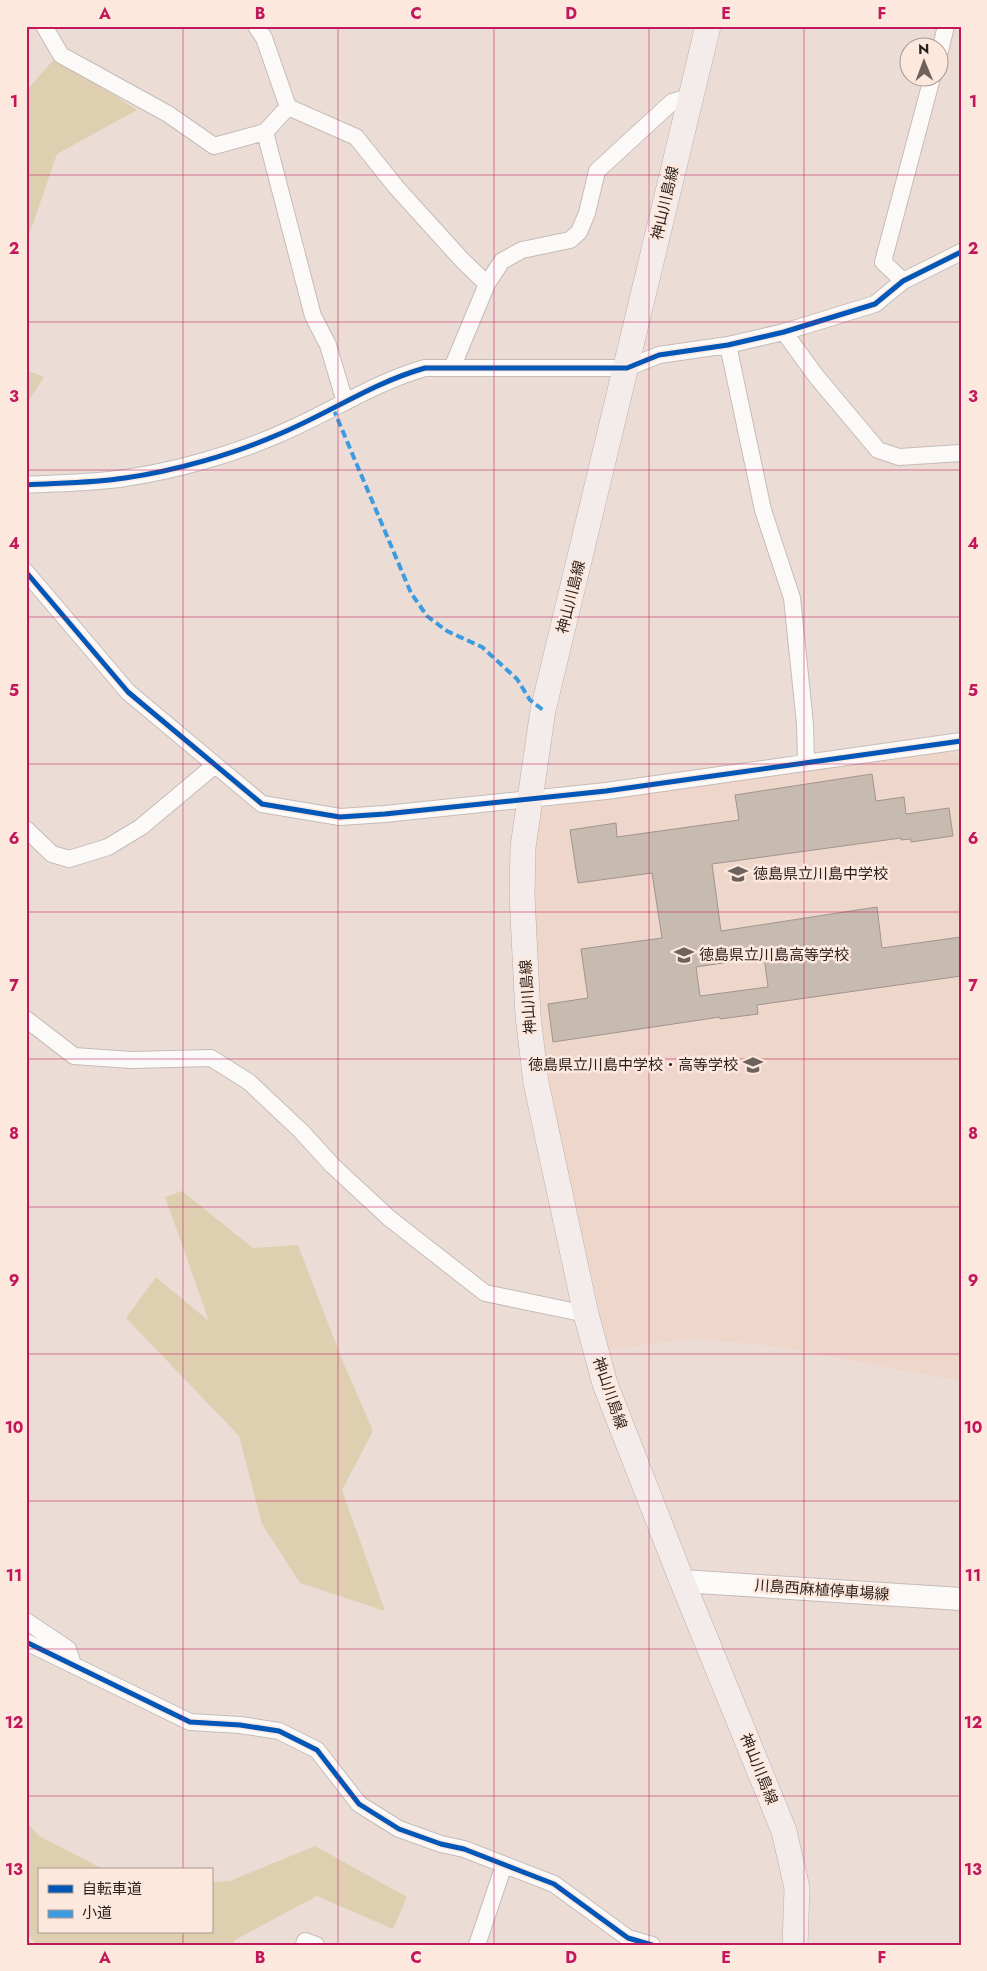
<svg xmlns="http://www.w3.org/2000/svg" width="987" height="1971" viewBox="0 0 987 1971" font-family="Jost,'Noto Sans JP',sans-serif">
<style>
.built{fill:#efd6ca}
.green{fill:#decfb1}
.building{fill:#c7baaf;stroke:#9f968f;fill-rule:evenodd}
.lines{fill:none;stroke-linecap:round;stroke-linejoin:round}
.street-casing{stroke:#c6bbb6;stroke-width:18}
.secondary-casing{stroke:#c6bbb6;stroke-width:24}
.primary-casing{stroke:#beada9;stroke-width:26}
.street{stroke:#fcfaf9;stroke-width:16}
.secondary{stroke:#fcfaf9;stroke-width:22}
.primary{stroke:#f4ecea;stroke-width:25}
.quiet{stroke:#3d9bdf;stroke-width:4;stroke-dasharray:8 4;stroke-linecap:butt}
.cycleway-casing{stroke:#fde8de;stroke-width:8}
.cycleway{stroke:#0057b8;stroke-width:5}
.grid{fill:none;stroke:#c2185b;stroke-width:1;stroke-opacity:0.55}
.labels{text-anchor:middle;stroke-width:5;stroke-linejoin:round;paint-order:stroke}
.street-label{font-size:15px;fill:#291f1b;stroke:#fde8de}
.poi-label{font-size:15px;fill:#291f1b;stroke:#fde8de;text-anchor:start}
.neatline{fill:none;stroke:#c2185b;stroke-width:2}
.grid-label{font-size:16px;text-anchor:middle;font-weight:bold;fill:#c2185b}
</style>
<rect width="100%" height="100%" fill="#ebddd6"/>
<path class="built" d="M 945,751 L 958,755 L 961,779 L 961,1381 L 773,1346 L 693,1339 L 609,1349 L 547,1084 L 535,939 L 533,874 L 539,809 Z"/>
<path class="green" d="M 55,58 L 137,110 L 57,154 L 26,244 L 26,91 Z
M 26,370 L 44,377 L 26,405 Z
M 182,1191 L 253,1248 L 298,1245 L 341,1357 L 373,1431 L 342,1490 L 385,1611 L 300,1583 L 262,1524 L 239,1436 L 126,1318 L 156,1277 L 209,1321 L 165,1197 Z
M 26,1822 L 39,1836 L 105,1870 L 39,1870 L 39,1932 L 211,1932 L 211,1882 L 230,1881 L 315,1846 L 407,1897 L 393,1929 L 317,1896 L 235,1940 L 233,1945 L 37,1945 L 26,1933 Z"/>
<path class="building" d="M 872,774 L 876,801 L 904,797 L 906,814 L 949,808 L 953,836 L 911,842 L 911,839 L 901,840 L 901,838 L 712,864 L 721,931 L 877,907 L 882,948 L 961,937 L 961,976 L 757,1005 L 758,1014 L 720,1019 L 720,1017 L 553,1042 L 548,1004 L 588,998 L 581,949 L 662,938 L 652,873 L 578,883 L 570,830 L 616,823 L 617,837 L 739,820 L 735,795 ZM 764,957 L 768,987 L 700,996 L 696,967 Z"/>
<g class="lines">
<defs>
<path id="street" d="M 44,26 L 61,55 L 168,114 L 214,146 L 265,132 L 288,107
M 256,26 L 264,38 L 288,107 L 356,137 L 396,187 L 462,260 L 487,284
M 940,51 L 946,26
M 265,132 L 313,316 L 328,345 L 345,402
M 903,281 L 883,262 L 932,78
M 784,332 L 816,376 L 878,450 L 899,457 L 961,453
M 728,345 L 763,510 L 792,598 L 805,724 L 806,762
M 452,368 L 487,284 L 502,261 L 522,250 L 570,240 L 579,232 L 587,213 L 597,171 L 672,102 L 690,97
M 26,485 C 59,483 92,483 125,478 C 174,471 231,455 277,435 C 328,414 372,383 425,368 L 627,368 L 659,355 L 728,345 L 784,332 L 875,304 L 903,281 L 961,252
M 26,572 L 128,692 L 262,804 L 340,817 L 385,814 L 606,791 L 961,741
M 26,829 L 52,854 L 69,859 L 108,847 L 141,827 L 215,765
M 26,1019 L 74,1056 L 131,1060 L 211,1058 L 249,1082 L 301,1131 L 332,1165 L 389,1218 L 485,1293 L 586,1314
M 26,1621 L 68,1649 L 73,1665
M 26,1642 L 190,1722 L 240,1725 L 279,1731 L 317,1750 L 359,1804 L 399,1829 L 441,1844 L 464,1849 L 554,1884 L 628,1938 L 652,1945
M 304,1945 L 305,1941 L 316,1945
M 477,1945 L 504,1865"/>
<path id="secondary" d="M 682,1581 L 961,1599"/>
<path id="primary" d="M 708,26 L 543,710 L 523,847 L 522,895 L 528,1016 L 536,1083 L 586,1314 L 605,1384 L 682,1581 L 784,1831 L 797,1888 L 795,1945"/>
</defs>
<use href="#street" class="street-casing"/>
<use href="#secondary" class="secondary-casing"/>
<use href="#primary" class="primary-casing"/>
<use href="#street" class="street"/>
<use href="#secondary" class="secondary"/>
<use href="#primary" class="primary"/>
<path class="quiet" d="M 333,408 L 411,593 L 427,616 L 447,631 L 482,647 L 517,679 L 530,700 L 543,710"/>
<defs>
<path id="cycleway" d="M 26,485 C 59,483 92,483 125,478 C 174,471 231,455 277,435 C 328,414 372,383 425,368 L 627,368 L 659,355 L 728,345 L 784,332 L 875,304 L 903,281 L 961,252
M 26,572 L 128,692 L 262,804 L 340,817 L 385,814 L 606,791 L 961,741
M 26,1642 L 190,1722 L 240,1725 L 279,1731 L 317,1750 L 359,1804 L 399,1829 L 441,1844 L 464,1849 L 554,1884 L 628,1938 L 652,1945"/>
</defs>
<use href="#cycleway" class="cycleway-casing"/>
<use href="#cycleway" class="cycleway"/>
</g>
<path class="grid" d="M 183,26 L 183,1870M 338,26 L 338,1945M 494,26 L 494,1945M 649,26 L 649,1945M 804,26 L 804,1945M 26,175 L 961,175M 26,322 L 961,322M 26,470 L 961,470M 26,617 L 961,617M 26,764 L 961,764M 26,912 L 961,912M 26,1059 L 961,1059M 26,1207 L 961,1207M 26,1354 L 961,1354M 26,1501 L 961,1501M 26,1649 L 961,1649M 26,1796 L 961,1796M 183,1932 L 183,1945"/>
<defs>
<symbol id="school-bare" viewBox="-9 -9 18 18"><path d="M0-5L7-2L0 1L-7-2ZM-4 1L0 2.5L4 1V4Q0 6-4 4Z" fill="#6d625c" stroke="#fde8de" stroke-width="2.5" paint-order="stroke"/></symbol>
</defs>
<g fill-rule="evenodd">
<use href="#school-bare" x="724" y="860" width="28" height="28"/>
<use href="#school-bare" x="670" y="941" width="28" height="28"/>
<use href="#school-bare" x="739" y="1051" width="28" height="28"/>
</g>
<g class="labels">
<g class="street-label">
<text transform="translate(665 203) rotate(-77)" y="5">神山川島線</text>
<text transform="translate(571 597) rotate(-76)" y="5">神山川島線</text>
<text transform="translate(528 997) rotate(-94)" y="5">神山川島線</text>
<text transform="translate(610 1393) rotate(71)" y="5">神山川島線</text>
<text transform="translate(822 1590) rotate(4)" y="5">川島西麻植停車場線</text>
<text transform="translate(759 1769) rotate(68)" y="5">神山川島線</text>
</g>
<g class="poi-label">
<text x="753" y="879">徳島県立川島中学校</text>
<text x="699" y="960">徳島県立川島高等学校</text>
<text x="738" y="1070" text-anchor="end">徳島県立川島中学校・高等学校</text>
</g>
</g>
<rect width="987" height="1971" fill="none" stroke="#fde8de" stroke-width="55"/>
<rect x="38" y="1868" width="175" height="65" fill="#fde8de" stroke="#a89890"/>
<rect x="48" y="1885" width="25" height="8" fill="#0057b8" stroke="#a89890"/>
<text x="82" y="1894" font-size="15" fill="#291f1b">自転車道</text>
<rect x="48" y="1910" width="25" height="8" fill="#3d9bdf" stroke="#a89890"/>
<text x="82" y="1918" font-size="15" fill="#291f1b">小道</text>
<g transform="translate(924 62) rotate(359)"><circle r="24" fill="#fde8de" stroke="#a89890"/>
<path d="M0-4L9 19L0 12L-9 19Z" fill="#6d625c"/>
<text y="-8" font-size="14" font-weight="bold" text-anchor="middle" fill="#291f1b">N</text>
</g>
<rect x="28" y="28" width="932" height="1916" class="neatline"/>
<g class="grid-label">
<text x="105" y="19">A</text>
<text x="260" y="19">B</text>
<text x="416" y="19">C</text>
<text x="571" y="19">D</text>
<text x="726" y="19">E</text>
<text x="882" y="19">F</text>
<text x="14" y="107">1</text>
<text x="973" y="107">1</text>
<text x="14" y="254">2</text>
<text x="973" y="254">2</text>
<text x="14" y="402">3</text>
<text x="973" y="402">3</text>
<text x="14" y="549">4</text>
<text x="973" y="549">4</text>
<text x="14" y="696">5</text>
<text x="973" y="696">5</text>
<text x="14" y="844">6</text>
<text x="973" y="844">6</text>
<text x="14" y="991">7</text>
<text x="973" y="991">7</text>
<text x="14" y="1139">8</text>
<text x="973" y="1139">8</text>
<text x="14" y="1286">9</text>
<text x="973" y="1286">9</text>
<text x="14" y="1433">10</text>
<text x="973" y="1433">10</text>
<text x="14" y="1581">11</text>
<text x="973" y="1581">11</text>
<text x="14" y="1728">12</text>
<text x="973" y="1728">12</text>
<text x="14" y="1875">13</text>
<text x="973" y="1875">13</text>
<text x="105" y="1963">A</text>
<text x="260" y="1963">B</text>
<text x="416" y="1963">C</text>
<text x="571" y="1963">D</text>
<text x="726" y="1963">E</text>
<text x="882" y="1963">F</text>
</g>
</svg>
